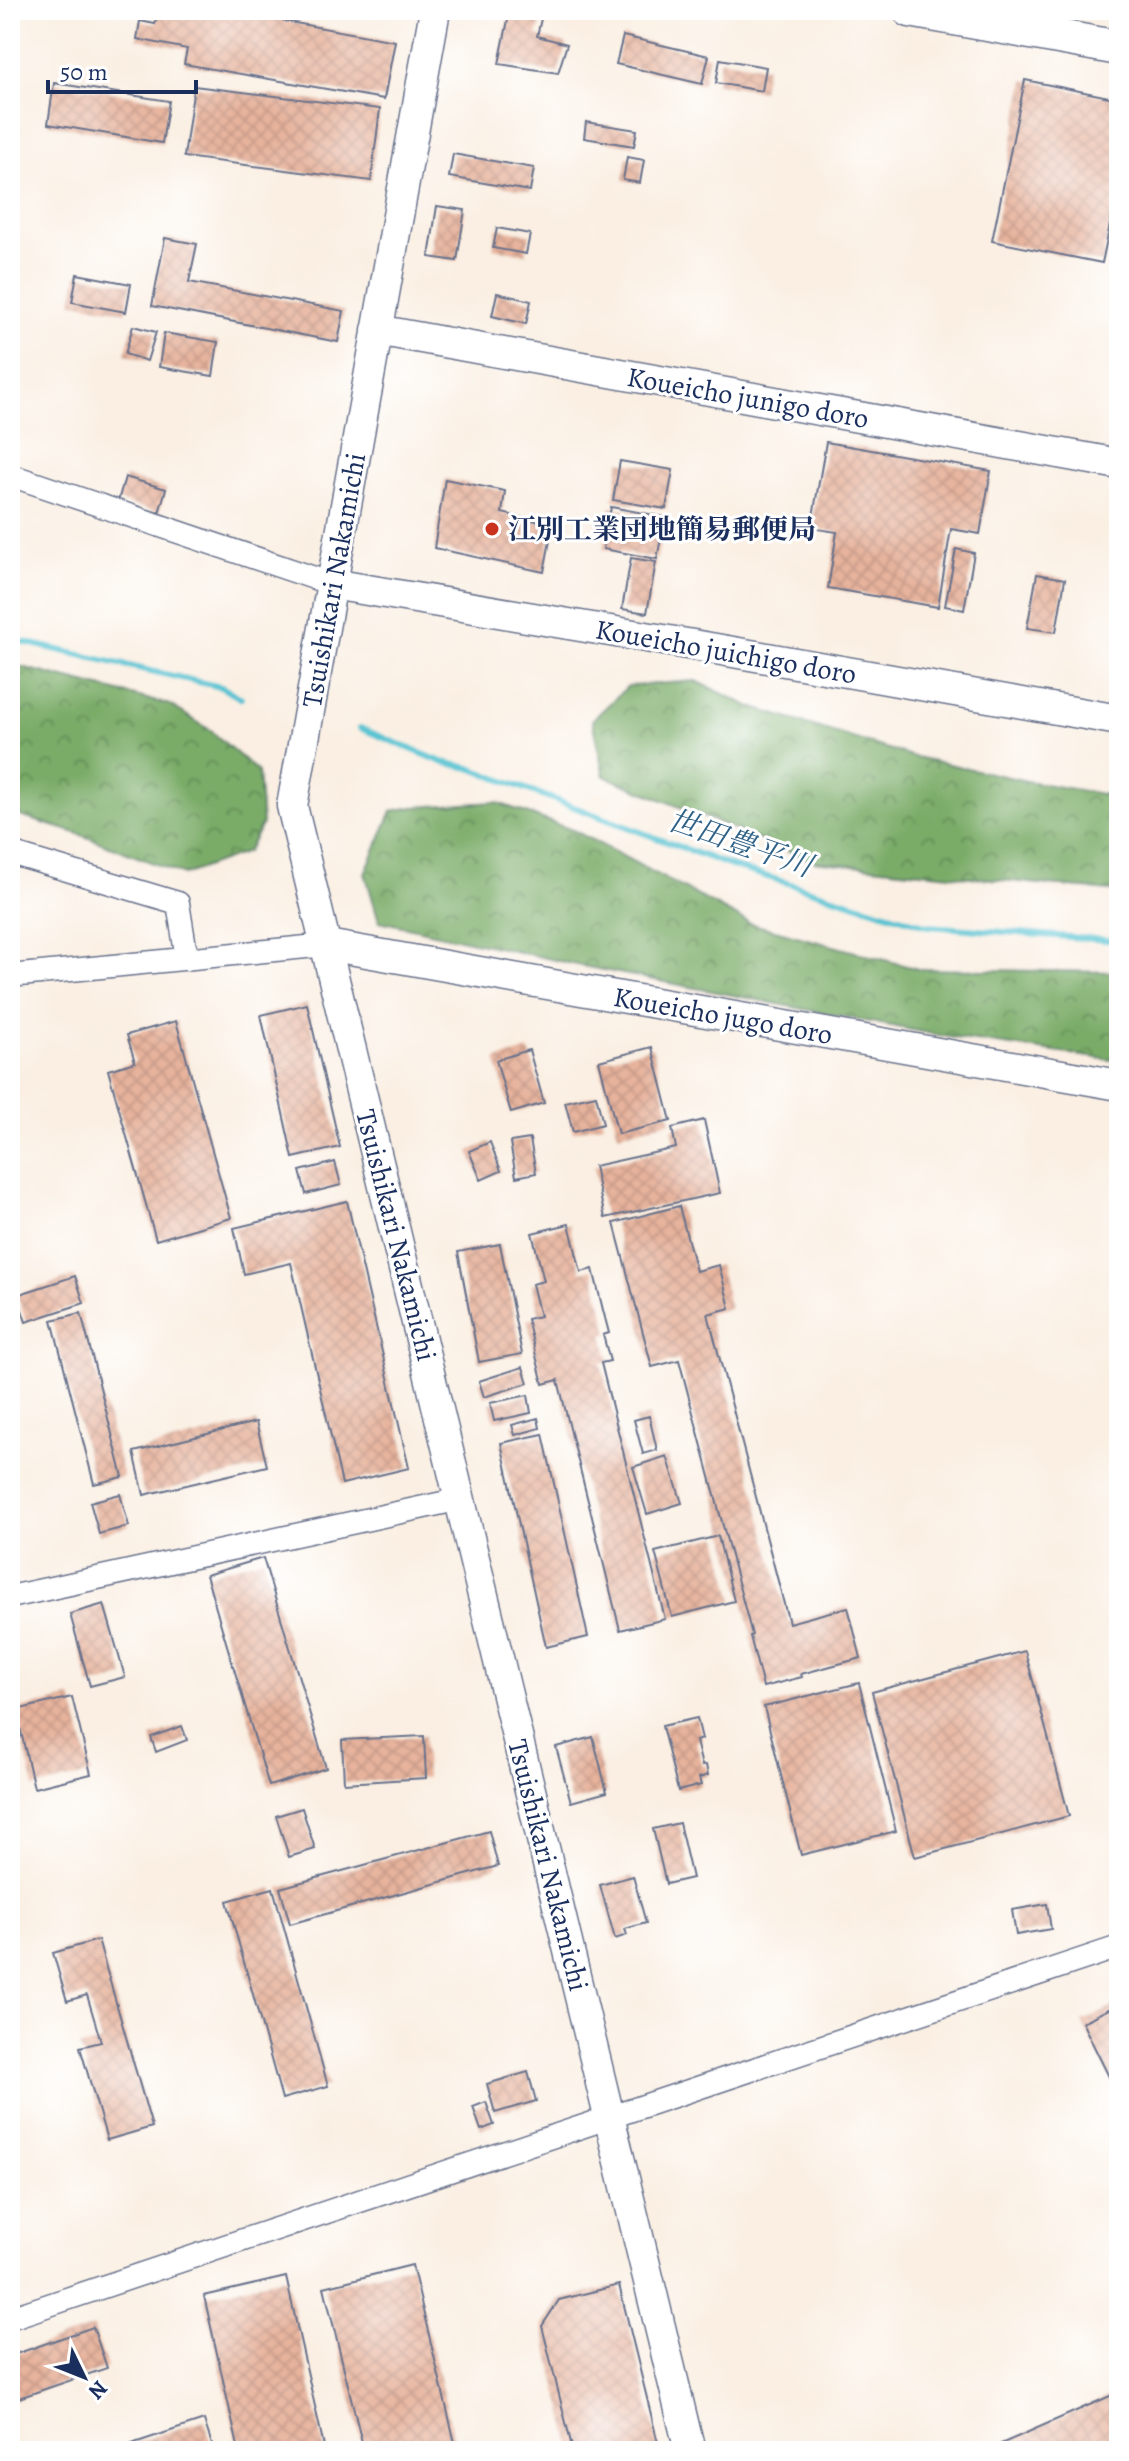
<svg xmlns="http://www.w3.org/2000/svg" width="1129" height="2461" viewBox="0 0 1129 2461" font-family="Alegreya,'Noto Serif JP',serif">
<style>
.forest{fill:url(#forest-crowns);stroke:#4a6e62;stroke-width:2}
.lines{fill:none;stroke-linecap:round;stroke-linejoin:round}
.stream{stroke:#57c2d2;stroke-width:6}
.building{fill:url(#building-cross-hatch)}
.street-casing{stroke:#69728c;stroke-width:25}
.secondary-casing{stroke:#69728c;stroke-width:33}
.primary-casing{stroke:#69728c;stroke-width:37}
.street{stroke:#fff;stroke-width:22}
.secondary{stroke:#fff;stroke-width:30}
.primary{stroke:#fff;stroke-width:34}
.poi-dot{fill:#c8321e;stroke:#fff;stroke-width:3}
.labels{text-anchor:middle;stroke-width:6;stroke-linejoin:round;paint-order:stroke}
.street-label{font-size:28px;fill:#1b2f5e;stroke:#fff}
.poi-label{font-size:28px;font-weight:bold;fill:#1b2f5e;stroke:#fff;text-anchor:start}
.water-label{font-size:30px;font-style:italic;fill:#306287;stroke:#fff}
</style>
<defs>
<pattern id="forest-crowns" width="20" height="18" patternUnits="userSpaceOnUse" patternTransform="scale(2)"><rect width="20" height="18" fill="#7aac67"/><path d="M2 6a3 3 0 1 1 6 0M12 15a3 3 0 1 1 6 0" fill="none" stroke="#638c58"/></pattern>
<pattern id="building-cross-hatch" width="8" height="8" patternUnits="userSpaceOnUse" patternTransform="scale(2)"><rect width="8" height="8" fill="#e7b39c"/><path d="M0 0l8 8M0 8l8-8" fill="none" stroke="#c69a89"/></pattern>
</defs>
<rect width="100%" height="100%" fill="#fff"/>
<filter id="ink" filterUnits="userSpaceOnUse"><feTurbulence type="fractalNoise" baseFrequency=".0125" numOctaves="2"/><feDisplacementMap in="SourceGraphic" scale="16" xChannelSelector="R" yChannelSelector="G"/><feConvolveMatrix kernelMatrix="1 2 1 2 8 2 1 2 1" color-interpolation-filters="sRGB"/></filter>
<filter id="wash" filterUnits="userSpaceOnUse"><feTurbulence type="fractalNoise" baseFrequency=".006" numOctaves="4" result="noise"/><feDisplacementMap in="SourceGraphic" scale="32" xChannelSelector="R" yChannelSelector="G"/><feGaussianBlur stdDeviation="1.8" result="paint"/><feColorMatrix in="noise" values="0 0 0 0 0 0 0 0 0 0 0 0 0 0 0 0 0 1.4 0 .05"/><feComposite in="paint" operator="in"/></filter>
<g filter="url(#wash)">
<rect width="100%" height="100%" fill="#faefe2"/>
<path class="forest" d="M 10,664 L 170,705 L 210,730 L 258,772 L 262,824 L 247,852 L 184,875 L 76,833 L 10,813 Z
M 696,681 L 751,707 L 911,756 L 1027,781 L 1119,797 L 1119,892 L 812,861 L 604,776 L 592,720 L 628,686 Z
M 496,802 L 575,831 L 749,923 L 918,969 L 1119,972 L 1119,1061 L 948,1037 L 582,966 L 379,921 L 365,873 L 392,811 L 413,807 Z"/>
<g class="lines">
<path class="stream" d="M 10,639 L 221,687 L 241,698
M 360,728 L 442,762 L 470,768 L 731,866 L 929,926 L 1119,941"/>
</g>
<g id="blocks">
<path class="building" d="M 158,10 L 287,10 L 284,21 L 395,41 L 384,99 L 184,64 L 187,49 L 137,39 L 140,21 L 155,24 Z
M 510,10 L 543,10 L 537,36 L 567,44 L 558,73 L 499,64 Z
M 623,36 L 709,56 L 702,84 L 616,64 Z
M 720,59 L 766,67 L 762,91 L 716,83 Z
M 1025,80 L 1119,99 L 1119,181 L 1102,263 L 992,241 Z
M 54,83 L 169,101 L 162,143 L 48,124 Z
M 194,86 L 380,109 L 371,181 L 184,157 Z
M 586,122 L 637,130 L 634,146 L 584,138 Z
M 453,154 L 534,168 L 530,191 L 449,177 Z
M 627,157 L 644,160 L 640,183 L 623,180 Z
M 437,206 L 465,210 L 457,261 L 429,257 Z
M 497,228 L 530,234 L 526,254 L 493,248 Z
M 165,238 L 197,244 L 189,282 L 344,311 L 338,342 L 152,306 Z
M 77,274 L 131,284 L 126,312 L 72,302 Z
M 497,293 L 531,301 L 526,324 L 492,316 Z
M 133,326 L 156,332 L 147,361 L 125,354 Z
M 164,333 L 218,342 L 213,376 L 159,367 Z
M 826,442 L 991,471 L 980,534 L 951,529 L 938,607 L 828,588 L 837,532 L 811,528 Z
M 620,461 L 673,470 L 666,509 L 613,500 Z
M 125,477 L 166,489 L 159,513 L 118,501 Z
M 445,479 L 505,491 L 502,513 L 553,525 L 544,572 L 434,548 Z
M 611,507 L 665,517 L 657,559 L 603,549 Z
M 956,549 L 974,553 L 964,610 L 945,606 Z
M 631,558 L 656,562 L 647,613 L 622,609 Z
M 1037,574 L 1065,579 L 1056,632 L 1027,628 Z
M 307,1004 L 340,1147 L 293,1158 L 261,1015 Z
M 176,1021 L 231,1218 L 156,1240 L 108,1070 L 135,1062 L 127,1035 Z
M 652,1047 L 671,1121 L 618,1134 L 599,1061 Z
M 529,1050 L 544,1103 L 511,1113 L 496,1060 Z
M 596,1095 L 603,1124 L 573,1132 L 565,1102 Z
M 704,1120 L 720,1193 L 605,1218 L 594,1166 L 676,1148 L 672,1128 Z
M 530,1139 L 536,1173 L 516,1177 L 510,1142 Z
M 490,1142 L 501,1171 L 481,1180 L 469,1151 Z
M 335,1162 L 341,1185 L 306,1194 L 300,1171 Z
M 347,1201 L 409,1468 L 342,1484 L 291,1263 L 244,1274 L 234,1228 Z
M 679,1206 L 696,1271 L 719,1265 L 730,1308 L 708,1314 L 789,1623 L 848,1607 L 861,1658 L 801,1674 L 802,1677 L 763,1687 L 750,1636 L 752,1635 L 679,1360 L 652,1367 L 614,1223 Z
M 569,1224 L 581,1272 L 593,1269 L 603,1310 L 609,1333 L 603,1335 L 610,1361 L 601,1363 L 665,1619 L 620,1630 L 558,1380 L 543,1384 L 527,1319 L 540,1316 L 532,1284 L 544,1281 L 532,1233 Z
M 500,1244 L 522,1354 L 479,1362 L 458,1252 Z
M 75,1276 L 84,1303 L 26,1322 L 17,1295 Z
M 81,1313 L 123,1477 L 94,1484 L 52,1320 Z
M 523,1367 L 528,1383 L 484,1397 L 479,1381 Z
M 528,1395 L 531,1413 L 494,1421 L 490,1403 Z
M 649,1416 L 657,1450 L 643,1454 L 634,1420 Z
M 538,1418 L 540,1428 L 515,1435 L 512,1425 Z
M 256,1422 L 267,1466 L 144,1495 L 134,1452 Z
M 543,1434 L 588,1637 L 546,1647 L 501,1443 Z
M 667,1456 L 682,1503 L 647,1514 L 633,1467 Z
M 120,1494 L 129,1526 L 99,1534 L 90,1502 Z
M 718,1536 L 734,1601 L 672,1617 L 655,1552 Z
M 263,1558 L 326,1768 L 269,1786 L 206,1575 Z
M 104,1604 L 125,1677 L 90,1686 L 70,1614 Z
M 1025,1651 L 1069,1816 L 915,1857 L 872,1692 Z
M 859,1683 L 896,1831 L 801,1855 L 764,1707 Z
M 72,1697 L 91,1774 L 34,1788 L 16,1710 Z
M 697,1718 L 702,1739 L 696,1741 L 702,1766 L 706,1765 L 708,1775 L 699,1778 L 701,1785 L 678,1791 L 662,1726 Z
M 182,1726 L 187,1740 L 156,1752 L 151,1737 Z
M 424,1736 L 426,1778 L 344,1783 L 342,1740 Z
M 593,1737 L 607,1792 L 571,1802 L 556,1747 Z
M 302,1808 L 315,1849 L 289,1857 L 276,1816 Z
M 679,1823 L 692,1878 L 666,1884 L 653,1829 Z
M 489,1831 L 498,1866 L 290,1924 L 280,1888 Z
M 633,1876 L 646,1923 L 625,1929 L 627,1935 L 615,1939 L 600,1885 Z
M 273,1888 L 328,2086 L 282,2099 L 227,1901 Z
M 1047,1904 L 1051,1929 L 1016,1935 L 1012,1910 Z
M 98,1940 L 152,2127 L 107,2140 L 80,2047 L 101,2042 L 87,1995 L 67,2001 L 53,1953 Z
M 1119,2004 L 1119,2097 L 1082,2022 Z
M 528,2072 L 536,2101 L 495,2113 L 487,2084 Z
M 486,2102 L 494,2125 L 481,2130 L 473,2107 Z
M 412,2265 L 457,2451 L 364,2451 L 324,2287 Z
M 286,2277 L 325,2451 L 239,2451 L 204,2296 Z
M 619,2285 L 660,2451 L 573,2451 L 542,2326 L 559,2300 Z
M 93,2327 L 107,2368 L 10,2401 L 10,2356 Z
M 1119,2392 L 1119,2451 L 985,2451 Z
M 204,2420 L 214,2451 L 113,2451 L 113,2450 Z"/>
</g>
</g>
<g filter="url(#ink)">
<use href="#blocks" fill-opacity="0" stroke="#69728c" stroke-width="2"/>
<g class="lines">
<defs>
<path id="street" d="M 10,475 L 332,584
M 10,853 L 178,903 L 187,959
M 10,976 L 327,945
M 10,1597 L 461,1499
M 10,2318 L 1119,1947"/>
<path id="secondary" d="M 435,10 L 292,806 L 690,2451
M 377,330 L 1119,464
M 332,584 L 693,645 L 1119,720
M 327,945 L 1119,1085"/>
<path id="primary" d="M 910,10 L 1119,48"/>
</defs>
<use href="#street" class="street-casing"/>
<use href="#secondary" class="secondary-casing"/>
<use href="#primary" class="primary-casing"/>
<use href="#street" class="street"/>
<use href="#secondary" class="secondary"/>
<use href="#primary" class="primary"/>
</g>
</g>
<circle class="poi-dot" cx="492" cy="529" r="8"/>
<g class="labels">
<g class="street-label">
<text transform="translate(748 397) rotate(10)" y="10">Koueicho junigo doro</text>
<text transform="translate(333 580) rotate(-80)" y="10">Tsuishikari Nakamichi</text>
<text transform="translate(726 651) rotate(10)" y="10">Koueicho juichigo doro</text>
<text transform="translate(723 1015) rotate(10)" y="10">Koueicho jugo doro</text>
<text transform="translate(397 1235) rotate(76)" y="10">Tsuishikari Nakamichi</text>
<text transform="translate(549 1865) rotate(76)" y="10">Tsuishikari Nakamichi</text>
</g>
<g class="poi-label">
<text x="508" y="539">江別工業団地簡易郵便局</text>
</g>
<g class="water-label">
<text transform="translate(740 843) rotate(19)" y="10">世田豊平川</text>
</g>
</g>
<rect width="1129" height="2461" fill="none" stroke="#fff" stroke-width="40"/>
<g transform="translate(84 2377) rotate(133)" stroke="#ffffff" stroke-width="6" paint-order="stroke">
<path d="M0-6L14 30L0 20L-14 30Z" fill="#1b2f5e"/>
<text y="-12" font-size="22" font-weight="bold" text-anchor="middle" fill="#1b2f5e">N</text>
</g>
<path d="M48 80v12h148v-12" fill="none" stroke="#1b2f5e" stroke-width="4"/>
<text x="60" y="80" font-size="24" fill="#1b2f5e" stroke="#ffffff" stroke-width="6" paint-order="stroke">50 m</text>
</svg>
